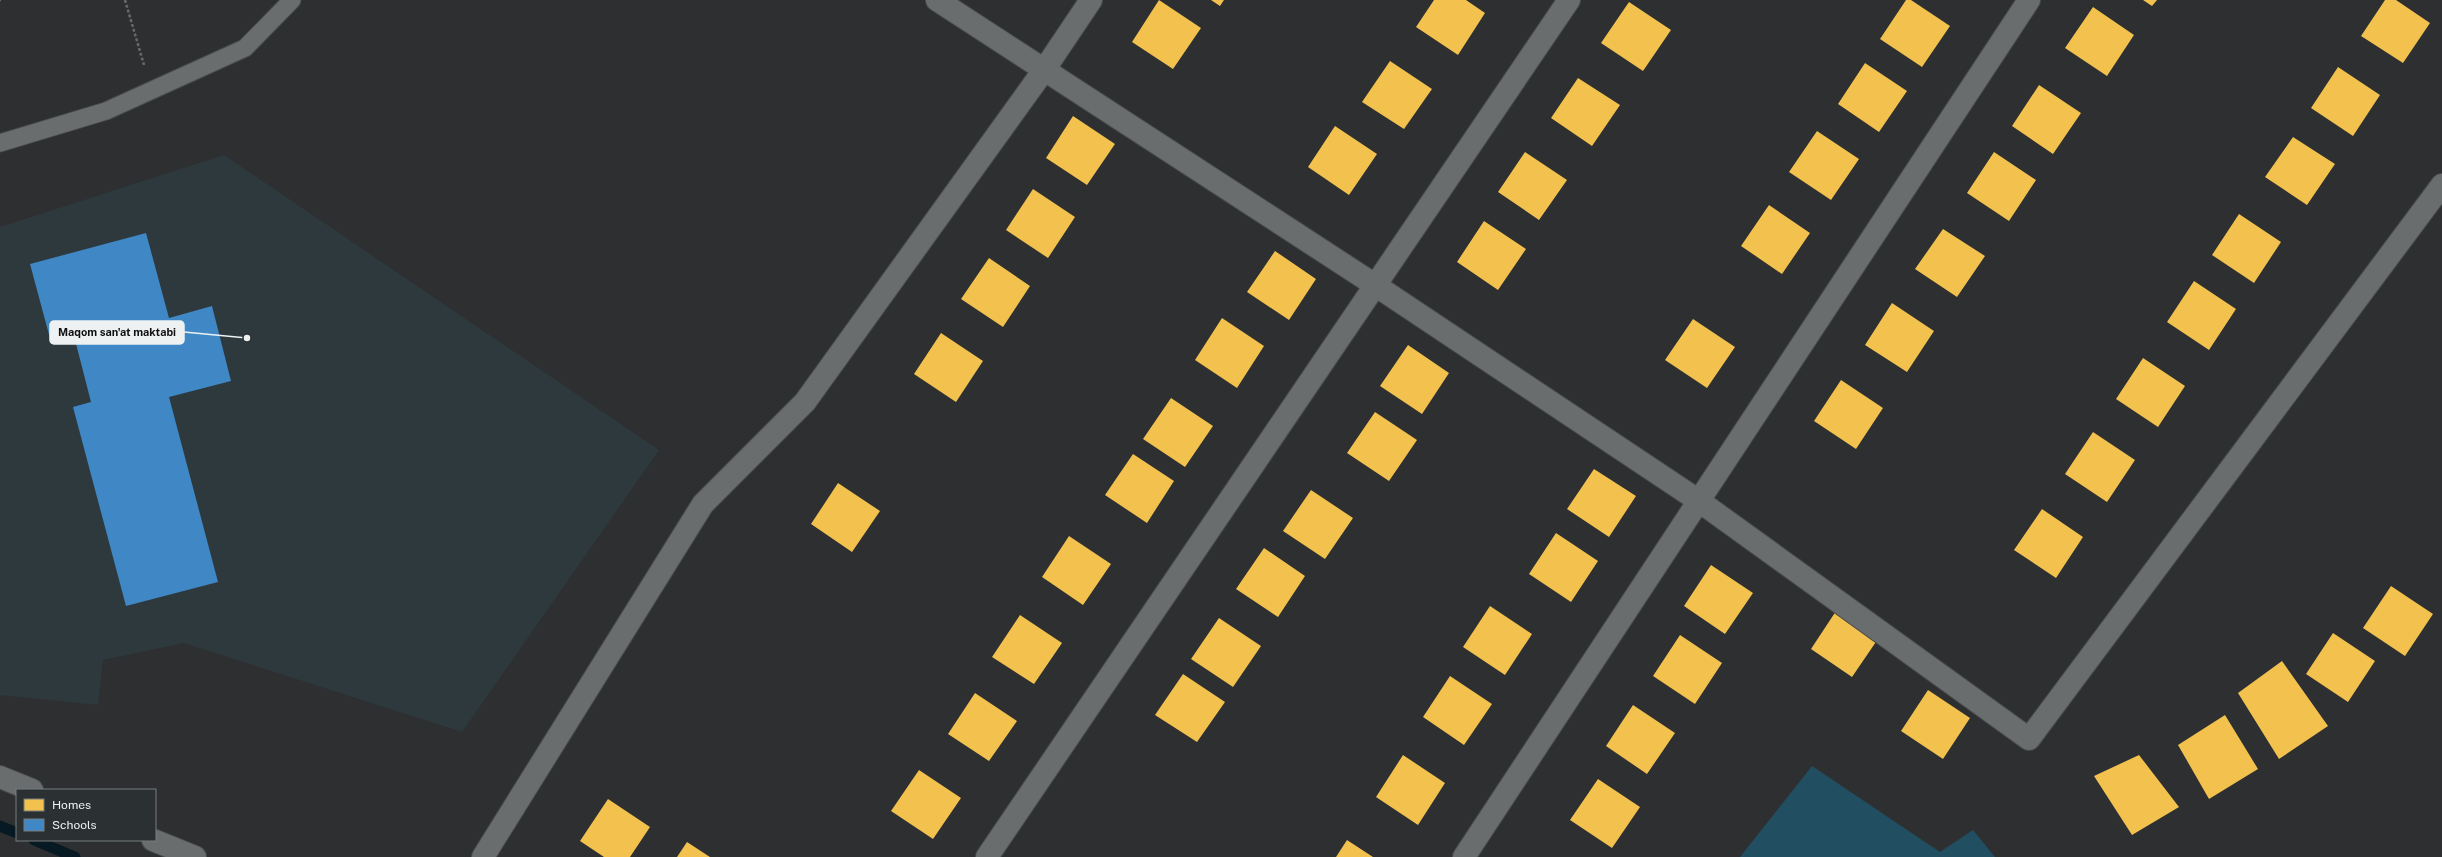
<svg xmlns="http://www.w3.org/2000/svg" width="2442" height="857" viewBox="0 0 2442 857" font-family="'Public Sans',sans-serif">
<style>
.built{fill:#2e393e}
.green{fill:#214f61}
.homes{fill:#f2c14e}
.schools{fill:#3f88c5}
.lines{fill:none;stroke-linecap:round;stroke-linejoin:round}
.stream{stroke:#071922;stroke-width:11}
.service-casing{stroke:#494b4c;stroke-width:19}
.minor-casing{stroke:#494b4c;stroke-width:24}
.secondary-casing{stroke:#494b4c;stroke-width:24}
.path{stroke:#67696a;stroke-width:2.5;stroke-dasharray:3 2;stroke-linecap:butt}
.service{stroke:#6a6d6e;stroke-width:17}
.minor{stroke:#6a6d6e;stroke-width:22}
.secondary{stroke:#6a6d6e;stroke-width:22}
.leader{fill:none;stroke:#edf1f2;stroke-width:1.5}
.callout-dot{fill:#edf1f2;stroke:#2b3033;stroke-width:1.5}
.callout{fill:#edf1f2;stroke:#edf1f2;stroke-width:1.5}
.callout-label{font-size:11px;text-anchor:middle;font-weight:bold;fill:#111}
</style>
<rect width="100%" height="100%" fill="#2d2f31"/>
<path class="built" d="M 224,155 L 659,450 L 462,732 L 184,643 L 103,660 L 98,705 L 0,695 L 0,227 Z"/>
<path class="green" d="M 1812,766 L 1940,852 L 1973,830 L 1995,857 L 1740,857 Z"/>
<path class="homes" d="M 1159,0 L 1201,28 L 1173,69 L 1132,42 Z
M 1211,0 L 1224,0 L 1220,6 Z
M 1434,0 L 1466,0 L 1485,13 L 1458,55 L 1416,27 Z
M 1906,0 L 1911,0 L 1950,26 L 1922,67 L 1880,39 Z
M 2143,0 L 2157,0 L 2152,6 Z
M 2385,0 L 2396,0 L 2430,23 L 2403,63 L 2361,36 Z
M 1629,2 L 1671,30 L 1643,71 L 1601,43 Z
M 2093,7 L 2134,35 L 2107,76 L 2065,48 Z
M 1390,61 L 1432,89 L 1404,129 L 1362,102 Z
M 1865,63 L 1907,91 L 1879,132 L 1838,104 Z
M 2338,67 L 2380,95 L 2353,136 L 2311,108 Z
M 1578,78 L 1620,105 L 1592,146 L 1551,118 Z
M 2039,85 L 2081,113 L 2053,154 L 2012,126 Z
M 1073,116 L 1115,144 L 1087,185 L 1046,158 Z
M 1335,126 L 1377,154 L 1349,195 L 1308,167 Z
M 1817,131 L 1859,159 L 1831,200 L 1789,172 Z
M 2293,137 L 2335,164 L 2307,205 L 2265,177 Z
M 1525,152 L 1567,180 L 1539,220 L 1498,192 Z
M 1994,152 L 2036,180 L 2009,221 L 1967,193 Z
M 1033,189 L 1075,217 L 1048,258 L 1006,230 Z
M 1769,205 L 1810,233 L 1782,274 L 1741,246 Z
M 2239,214 L 2281,242 L 2254,283 L 2212,255 Z
M 1484,221 L 1526,249 L 1498,290 L 1457,262 Z
M 1943,229 L 1985,256 L 1957,297 L 1915,269 Z
M 1275,251 L 1316,279 L 1289,320 L 1247,292 Z
M 989,258 L 1030,286 L 1003,327 L 961,299 Z
M 2194,281 L 2236,309 L 2209,350 L 2167,322 Z
M 1892,303 L 1934,331 L 1907,372 L 1865,345 Z
M 1222,318 L 1264,346 L 1237,388 L 1195,360 Z
M 1693,319 L 1735,347 L 1707,388 L 1665,360 Z
M 941,333 L 983,361 L 956,402 L 914,374 Z
M 1408,345 L 1449,373 L 1422,414 L 1380,386 Z
M 2143,358 L 2185,386 L 2158,427 L 2116,399 Z
M 1841,380 L 1883,408 L 1856,449 L 1814,421 Z
M 1171,398 L 1213,426 L 1185,467 L 1143,439 Z
M 1375,412 L 1417,440 L 1389,481 L 1347,453 Z
M 2093,432 L 2135,460 L 2107,502 L 2065,474 Z
M 1133,454 L 1174,481 L 1147,523 L 1105,495 Z
M 1594,469 L 1636,496 L 1609,537 L 1567,509 Z
M 838,483 L 880,511 L 852,552 L 811,524 Z
M 1311,490 L 1353,518 L 1325,559 L 1283,531 Z
M 2042,509 L 2083,537 L 2056,578 L 2014,550 Z
M 1556,533 L 1598,561 L 1571,602 L 1529,574 Z
M 1069,536 L 1111,564 L 1083,605 L 1042,577 Z
M 1264,548 L 1305,576 L 1278,617 L 1236,589 Z
M 1711,565 L 1753,593 L 1725,634 L 1684,606 Z
M 2391,586 L 2433,614 L 2405,656 L 2363,628 Z
M 1490,606 L 1532,634 L 1505,675 L 1463,647 Z
M 1838,608 L 1880,636 L 1852,677 L 1811,649 Z
M 1020,615 L 1062,643 L 1034,684 L 992,657 Z
M 1219,618 L 1261,646 L 1233,687 L 1191,659 Z
M 2333,633 L 2375,661 L 2348,702 L 2306,674 Z
M 1680,635 L 1722,663 L 1695,704 L 1653,676 Z
M 2282,661 L 2328,726 L 2279,759 L 2238,693 Z
M 1183,674 L 1225,702 L 1197,742 L 1155,715 Z
M 1450,676 L 1492,704 L 1464,745 L 1423,717 Z
M 1928,690 L 1970,718 L 1943,759 L 1901,731 Z
M 975,693 L 1017,721 L 989,761 L 948,734 Z
M 1633,705 L 1675,733 L 1647,774 L 1606,746 Z
M 2225,715 L 2258,769 L 2209,799 L 2178,745 Z
M 1403,755 L 1445,783 L 1418,825 L 1376,797 Z
M 2139,755 L 2179,807 L 2132,835 L 2094,776 Z
M 919,770 L 961,798 L 933,839 L 891,811 Z
M 1598,779 L 1640,807 L 1612,848 L 1570,820 Z
M 608,799 L 650,827 L 630,857 L 604,857 L 580,841 Z
M 1347,840 L 1373,857 L 1336,857 Z
M 687,842 L 710,857 L 677,857 Z"/>
<path class="schools" d="M 146,233 L 169,318 L 212,306 L 231,381 L 169,397 L 218,582 L 126,606 L 73,407 L 91,402 L 74,336 L 51,342 L 30,264 Z"/>
<g class="lines">
<path class="stream" d="M 0,826 L 17,833
M 34,840 L 75,857"/>
<defs>
<path id="service" d="M 0,143 L 106,111 L 245,48 L 292,0"/>
<path id="minor" d="M 937,0 L 1375,285 L 1699,501 L 2029,739 L 2442,185
M 483,857 L 703,504 L 805,402 L 1044,70 L 1091,0
M 987,857 L 1569,0
M 1464,857 L 2029,0"/>
<path id="secondary" d="M 0,777 L 32,790
M 153,840 L 195,857"/>
</defs>
<use href="#service" class="service-casing"/>
<use href="#minor" class="minor-casing"/>
<use href="#secondary" class="secondary-casing"/>
<path class="path" d="M 0,0 L 1,0
M 125,0 L 144,65"/>
<use href="#service" class="service"/>
<use href="#minor" class="minor"/>
<use href="#secondary" class="secondary"/>
</g>
<path class="leader" d="M247 338L184 332"/>
<circle class="callout-dot" cx="247" cy="338" r="4"/>
<rect class="callout" x="50" y="321" width="134" height="23" rx="4"/>
<g class="callout-label">
<text x="117" y="336">Maqom san'at maktabi</text>
</g>
<rect x="16" y="789" width="140" height="52" fill="#2b3033" stroke="#797d7f"/>
<rect x="24" y="799" width="20" height="12" fill="#f2c14e" stroke="#797d7f"/>
<text x="52" y="809" font-size="12" fill="#edf1f2">Homes</text>
<rect x="24" y="819" width="20" height="12" fill="#3f88c5" stroke="#797d7f"/>
<text x="52" y="829" font-size="12" fill="#edf1f2">Schools</text>
</svg>
